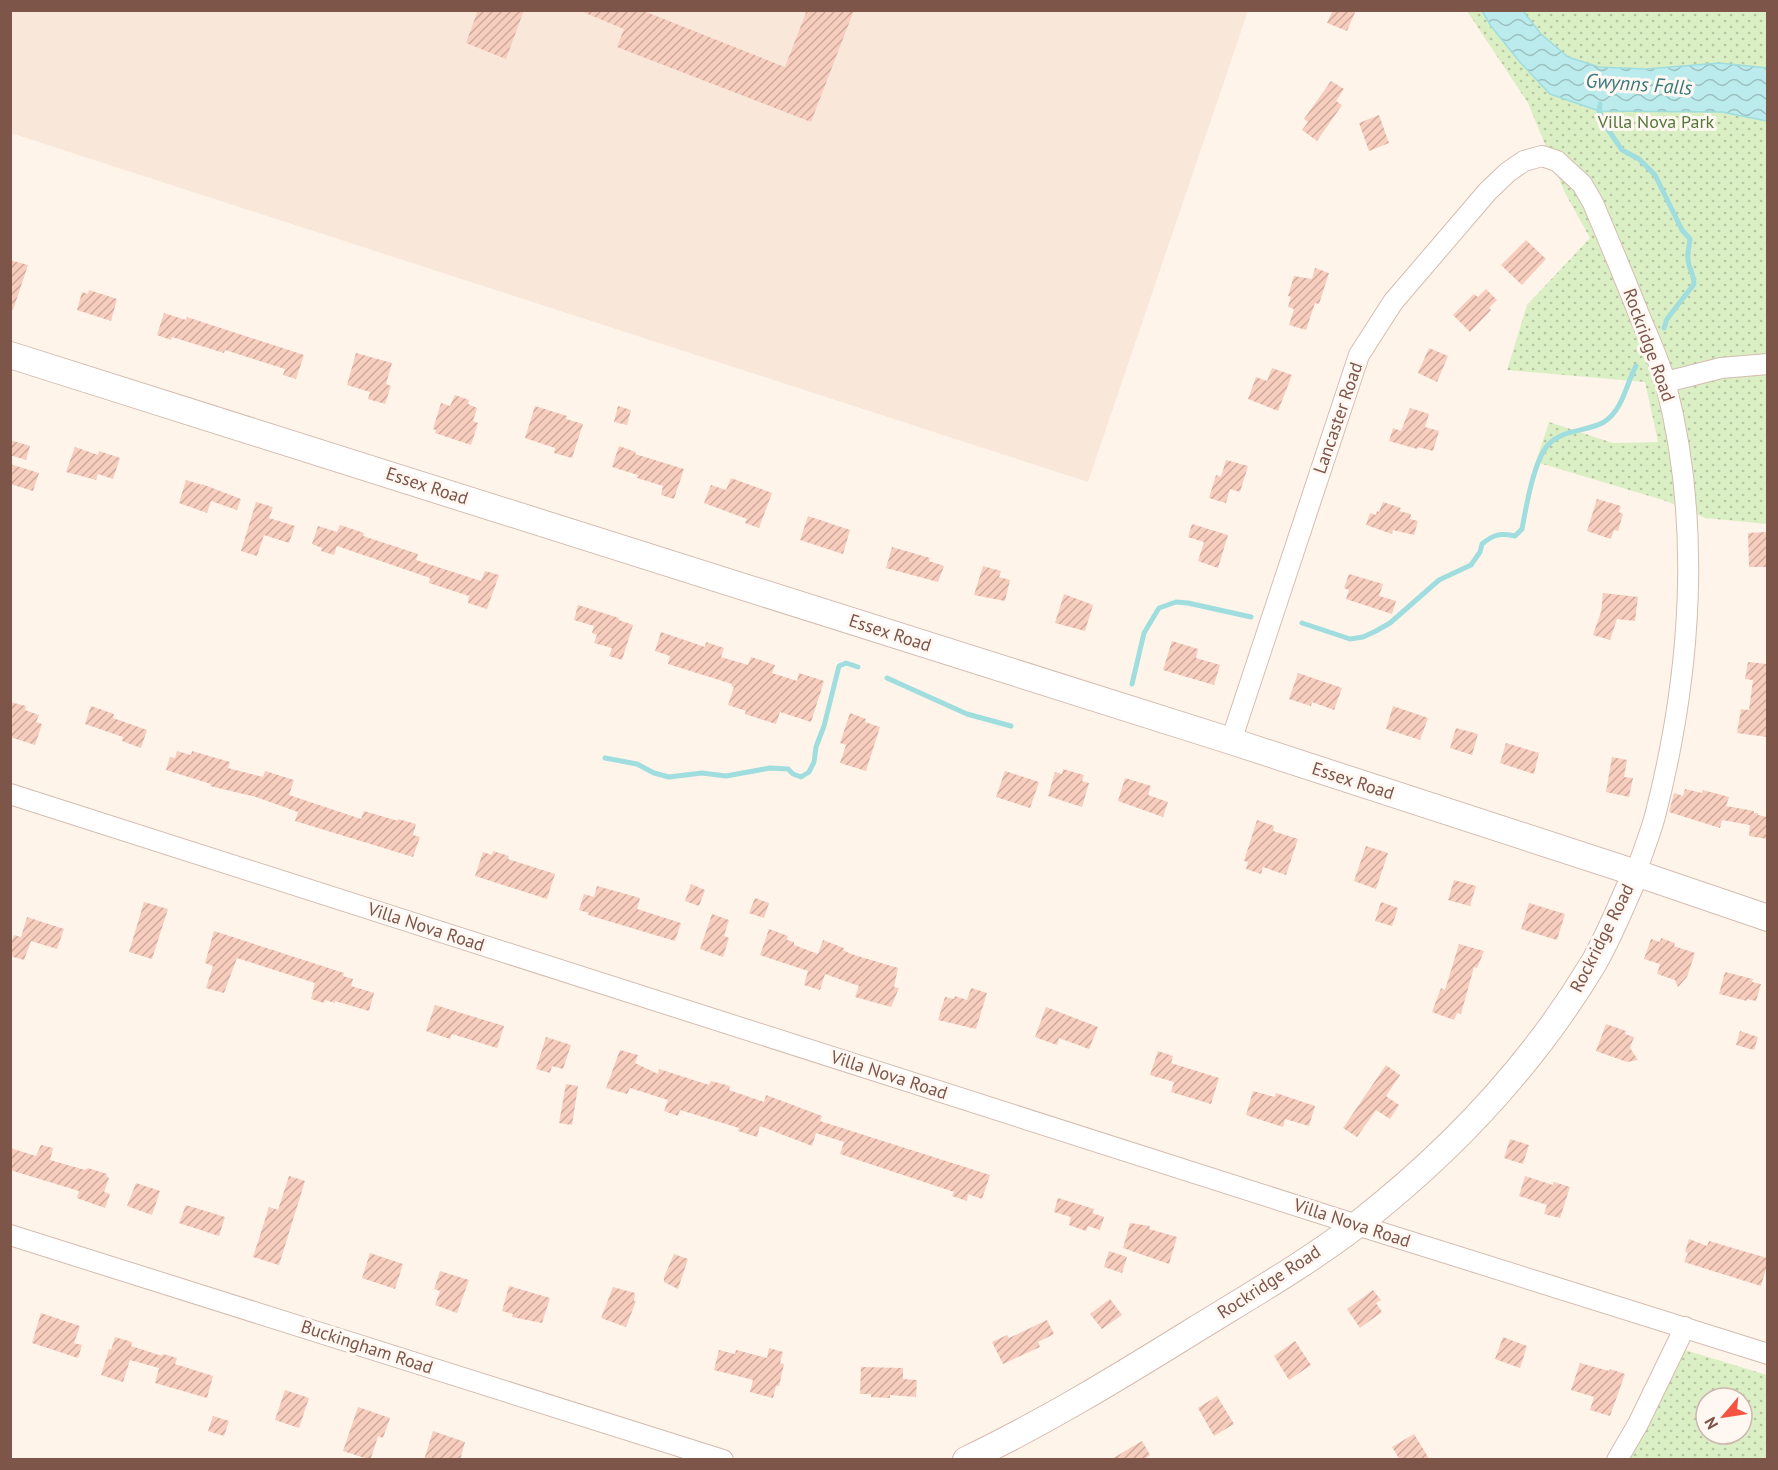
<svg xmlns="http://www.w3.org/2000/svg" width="1778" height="1470" viewBox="0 0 1778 1470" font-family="'PT Sans',sans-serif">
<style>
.residential{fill:#f9e7da}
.park{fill:url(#park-dots);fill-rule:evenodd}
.water{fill:url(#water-waves);stroke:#9fdddf;stroke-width:1.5}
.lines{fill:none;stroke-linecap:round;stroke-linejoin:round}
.stream{stroke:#9fdddf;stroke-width:5}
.building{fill:url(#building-hatch)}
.minor-casing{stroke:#d5bcb0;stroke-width:22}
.tertiary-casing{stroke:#d5bcb0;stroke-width:28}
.minor{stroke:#fff;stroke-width:20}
.tertiary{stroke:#fff;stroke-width:26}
.labels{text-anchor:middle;stroke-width:6;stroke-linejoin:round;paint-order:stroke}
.park-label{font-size:18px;fill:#53773a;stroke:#fff8f2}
.street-label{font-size:18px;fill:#7e5549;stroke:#fff8f2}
.water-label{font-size:20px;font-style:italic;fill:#37797c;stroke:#fff8f2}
</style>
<defs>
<pattern id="park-dots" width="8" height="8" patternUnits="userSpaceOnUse" patternTransform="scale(1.5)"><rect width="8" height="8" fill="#dbefc5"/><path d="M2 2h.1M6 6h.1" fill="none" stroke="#b7c4a2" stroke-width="1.8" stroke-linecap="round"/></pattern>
<pattern id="water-waves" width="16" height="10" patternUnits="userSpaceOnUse" patternTransform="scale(1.5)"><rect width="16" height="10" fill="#bbebec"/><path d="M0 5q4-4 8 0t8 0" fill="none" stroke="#9dc1c1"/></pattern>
<pattern id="building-hatch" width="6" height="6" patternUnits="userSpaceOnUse" patternTransform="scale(1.5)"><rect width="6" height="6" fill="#f7cdbe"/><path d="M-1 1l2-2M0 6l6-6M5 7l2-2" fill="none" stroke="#cda99c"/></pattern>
</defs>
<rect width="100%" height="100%" fill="#fff4ea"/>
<path class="residential" d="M 11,11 L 1248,11 L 1088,482 L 11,133 Z"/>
<path class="park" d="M 1467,11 L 1767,11 L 1767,524 L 1705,518 L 1666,501 L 1536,462 L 1549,422 L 1613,443 L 1658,442 L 1645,382 L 1507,370 L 1527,305 L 1590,238 L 1565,193 L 1528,103 Z
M 1682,1349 L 1767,1375 L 1767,1459 L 1628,1460 ZM 1706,1398 L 1742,1398 L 1742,1434 L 1706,1434 Z"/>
<path class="water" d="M 1482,11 L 1523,11 L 1541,34 L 1568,57 L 1599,67 L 1646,69 L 1719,63 L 1767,68 L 1767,121 L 1722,112 L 1599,111 L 1550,94 L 1519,61 L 1491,26 Z"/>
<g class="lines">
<path class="stream" d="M 1600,104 L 1599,111 L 1607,128 L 1622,150 L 1639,159 L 1655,175 L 1682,230 L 1690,239 C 1689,247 1686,256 1689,265 C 1691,272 1694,276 1694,284 L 1667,319 L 1664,328
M 1302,623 L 1350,639 L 1363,637 L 1376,631 L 1390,623 L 1439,580 L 1471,565 L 1480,552 L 1482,544 C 1494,534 1500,533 1515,536 L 1522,529 C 1526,507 1534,460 1548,445 C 1562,429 1587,432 1604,422 C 1623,410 1626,384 1636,366
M 887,678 L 967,714 L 1011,726
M 1132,684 L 1144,633 L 1159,608 L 1176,602 L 1188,603 L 1251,617
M 605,758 L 637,764 L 654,773 L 669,777 L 702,773 L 726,776 L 770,768 L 788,769 L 793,774 L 801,777 L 809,772 L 814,762 L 816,747 L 824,726 L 839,666 L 846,663 L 858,667"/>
</g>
<path class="building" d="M 478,10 L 524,10 L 506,59 L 466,43 Z
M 578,10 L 641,10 L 785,67 L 807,10 L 854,10 L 811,122 L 617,47 L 624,29 Z
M 1333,10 L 1356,10 L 1347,31 L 1327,23 Z
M 1331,81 L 1344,89 L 1336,101 L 1342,105 L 1317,141 L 1302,130 L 1308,122 L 1304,119 Z
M 1379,115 L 1389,143 L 1369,151 L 1359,123 Z
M 1526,240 L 1546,259 L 1522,285 L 1501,265 Z
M 10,260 L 28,265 L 13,310 L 10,310 Z
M 1315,268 L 1329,273 L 1319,304 L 1315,303 L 1306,330 L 1289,325 L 1294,309 L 1288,307 L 1291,297 L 1288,296 L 1294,276 L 1312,279 Z
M 1486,289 L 1497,300 L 1489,308 L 1491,310 L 1470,332 L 1453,315 L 1474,294 L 1478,297 Z
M 89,290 L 117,299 L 111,321 L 77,310 L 82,292 L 88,294 Z
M 164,313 L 186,320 L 187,317 L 193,319 L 304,355 L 296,379 L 283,375 L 285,369 L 225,350 L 224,353 L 172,337 L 171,340 L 157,335 Z
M 1429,348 L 1448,356 L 1437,382 L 1418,373 Z
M 356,353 L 392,363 L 386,384 L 391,386 L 385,404 L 368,399 L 370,392 L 347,385 Z
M 1272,368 L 1292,375 L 1278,411 L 1248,399 L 1256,377 L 1267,381 Z
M 455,395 L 469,400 L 468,404 L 477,408 L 473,421 L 478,423 L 471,445 L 435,433 L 436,430 L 433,429 L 441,403 L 450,406 Z
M 535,406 L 567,416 L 566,419 L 583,424 L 572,458 L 554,453 L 555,448 L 525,438 Z
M 618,406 L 631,410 L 627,425 L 614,422 Z
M 1410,408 L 1429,414 L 1425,427 L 1439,431 L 1433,451 L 1418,447 L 1417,449 L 1389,441 L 1393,428 L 1401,431 Z
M 10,440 L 30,446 L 26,460 L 10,455 Z
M 619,446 L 636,452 L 635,454 L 684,469 L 674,499 L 661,495 L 663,486 L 637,478 L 638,475 L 612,467 Z
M 75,447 L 98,455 L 99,451 L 120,458 L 113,479 L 98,474 L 96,480 L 66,472 Z
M 1226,460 L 1248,466 L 1240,492 L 1230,489 L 1226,503 L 1209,498 L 1216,475 L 1221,477 Z
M 10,464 L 39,473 L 33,491 L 10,484 Z
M 731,478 L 772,493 L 759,528 L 745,523 L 747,519 L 704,503 L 711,485 L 726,490 Z
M 186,480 L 202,485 L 202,484 L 241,499 L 237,510 L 211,501 L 207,513 L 179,503 Z
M 1597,499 L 1621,506 L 1619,512 L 1623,514 L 1618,531 L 1614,530 L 1611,539 L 1587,531 Z
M 256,502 L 273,507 L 269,518 L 295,526 L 289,543 L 264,535 L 257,556 L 241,551 Z
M 1383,502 L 1401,508 L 1399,511 L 1411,514 L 1410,519 L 1418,521 L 1414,535 L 1393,530 L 1392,534 L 1366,525 L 1370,513 L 1376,515 L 1377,511 L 1379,512 Z
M 808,516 L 850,530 L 843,554 L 800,540 Z
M 1192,524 L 1228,535 L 1218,568 L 1198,561 L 1204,542 L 1188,537 Z
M 340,525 L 364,533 L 363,536 L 418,554 L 416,560 L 481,581 L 485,571 L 499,575 L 487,609 L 468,603 L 469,596 L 429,583 L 430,578 L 337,546 L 334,555 L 321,551 L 322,548 L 312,544 L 318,526 L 337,532 Z
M 1767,532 L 1767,567 L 1749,567 L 1748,533 Z
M 892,547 L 930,558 L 929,561 L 944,566 L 938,582 L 886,568 Z
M 983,566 L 1001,571 L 999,577 L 1010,580 L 1005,601 L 974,595 Z
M 1349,574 L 1383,584 L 1379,596 L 1396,601 L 1392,614 L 1346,599 L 1349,590 L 1344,588 Z
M 1603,593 L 1638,597 L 1635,621 L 1617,619 L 1610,640 L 1593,635 L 1601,612 Z
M 1064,594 L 1093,605 L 1085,631 L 1055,623 Z
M 578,605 L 619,618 L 619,620 L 633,625 L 622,660 L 609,656 L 612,648 L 594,643 L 597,635 L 592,633 L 594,626 L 574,620 Z
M 661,632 L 705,647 L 706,642 L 724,648 L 721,657 L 748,665 L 751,657 L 775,665 L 772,673 L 797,681 L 799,673 L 824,681 L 811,722 L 780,712 L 776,724 L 745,714 L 746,711 L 728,705 L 734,687 L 731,686 L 732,684 L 668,664 L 670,656 L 655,651 Z
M 1172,641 L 1198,649 L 1196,658 L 1220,665 L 1214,685 L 1163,670 Z
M 1748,662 L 1767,664 L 1767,737 L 1737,733 L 1741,709 L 1749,710 L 1753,680 L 1745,679 Z
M 1298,673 L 1342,688 L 1334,710 L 1312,702 L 1311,706 L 1289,699 Z
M 10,702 L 26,706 L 25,710 L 39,715 L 36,722 L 42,724 L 35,745 L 10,737 Z
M 91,706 L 114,714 L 113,718 L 147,730 L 141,748 L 122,741 L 123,737 L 85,724 Z
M 1393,706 L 1428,718 L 1420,740 L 1386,729 Z
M 850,713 L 866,719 L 865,722 L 880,727 L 866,771 L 840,763 L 846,745 L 840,743 Z
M 1456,728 L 1478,734 L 1472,755 L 1450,748 Z
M 1506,743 L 1539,753 L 1534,774 L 1500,763 Z
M 177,751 L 191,755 L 192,751 L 230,762 L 228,768 L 263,777 L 265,771 L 294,780 L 289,795 L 361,819 L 364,811 L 398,821 L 398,819 L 416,824 L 413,835 L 420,837 L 413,857 L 295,821 L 298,812 L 256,797 L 210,786 L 211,784 L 166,770 L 170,757 L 175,758 Z
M 1612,757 L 1627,760 L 1624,777 L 1633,778 L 1629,797 L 1606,792 Z
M 1063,769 L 1084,775 L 1082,781 L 1089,783 L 1082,807 L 1048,796 L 1055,772 L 1062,774 Z
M 1005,771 L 1039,782 L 1030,808 L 996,797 Z
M 1125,778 L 1151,786 L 1148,795 L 1168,802 L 1163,817 L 1118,801 Z
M 1685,789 L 1702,793 L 1703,790 L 1729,797 L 1726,806 L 1754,811 L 1754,813 L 1758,813 L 1758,815 L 1767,817 L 1767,839 L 1749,836 L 1750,825 L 1722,820 L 1720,828 L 1669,812 L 1674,793 L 1683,796 Z
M 1257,820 L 1274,826 L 1273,831 L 1298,839 L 1286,875 L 1263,867 L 1261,874 L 1246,869 L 1248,862 L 1244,861 Z
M 1366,846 L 1388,853 L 1376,889 L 1354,881 Z
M 493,851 L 509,856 L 508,859 L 555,874 L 547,899 L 475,876 L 483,852 L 492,855 Z
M 1454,880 L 1476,886 L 1470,906 L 1448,900 Z
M 691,884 L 705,890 L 699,906 L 685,901 Z
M 597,886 L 640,898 L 637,909 L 681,923 L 675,941 L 588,915 L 589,913 L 579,910 L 584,894 L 594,897 Z
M 755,898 L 769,903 L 764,918 L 749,913 Z
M 144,902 L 168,909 L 152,959 L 129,952 Z
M 1381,902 L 1398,908 L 1392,926 L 1375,921 Z
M 1529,903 L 1565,914 L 1557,940 L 1521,929 Z
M 712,914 L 729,920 L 724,936 L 729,938 L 723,957 L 700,949 Z
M 27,917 L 64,929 L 57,949 L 31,941 L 24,960 L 10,956 L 10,947 L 14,935 L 21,937 Z
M 769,929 L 788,936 L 787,940 L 794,942 L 794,945 L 818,954 L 823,940 L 844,948 L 843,950 L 851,954 L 898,968 L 894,987 L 899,988 L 891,1007 L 855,997 L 859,986 L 825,974 L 820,990 L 804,985 L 808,971 L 760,955 Z
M 214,931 L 344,973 L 343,976 L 353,979 L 351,986 L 374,993 L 369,1011 L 335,1001 L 335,1003 L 325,1000 L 324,1003 L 311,999 L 315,983 L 237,958 L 224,993 L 206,988 L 213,966 L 205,963 Z
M 1661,938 L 1675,943 L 1674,946 L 1695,953 L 1687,977 L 1678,987 L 1675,980 L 1657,974 L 1660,964 L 1644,959 L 1651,939 L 1660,942 Z
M 1459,944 L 1484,951 L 1477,968 L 1474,967 L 1461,1014 L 1457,1013 L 1454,1020 L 1432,1012 L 1441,988 L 1445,990 Z
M 1725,972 L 1753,979 L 1752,982 L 1761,984 L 1756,1001 L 1747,999 L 1747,1001 L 1719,994 Z
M 971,988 L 987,993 L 976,1029 L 938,1020 L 945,997 L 954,999 L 955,996 L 967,1000 Z
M 435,1005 L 504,1026 L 497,1048 L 452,1034 L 450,1039 L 426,1031 Z
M 1046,1007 L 1098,1027 L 1089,1049 L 1059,1038 L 1057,1045 L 1035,1037 Z
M 1606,1024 L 1626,1031 L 1625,1034 L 1634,1037 L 1630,1048 L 1638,1060 L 1627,1062 L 1596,1051 Z
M 1740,1031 L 1758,1037 L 1754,1050 L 1736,1045 Z
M 546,1037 L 571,1045 L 563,1069 L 552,1066 L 550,1073 L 536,1069 Z
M 620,1050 L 638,1055 L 635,1063 L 658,1074 L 659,1069 L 709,1085 L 711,1081 L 730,1086 L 729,1090 L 764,1102 L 766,1095 L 822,1116 L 820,1121 L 990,1175 L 982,1199 L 968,1194 L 967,1201 L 952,1196 L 954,1192 L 840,1154 L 844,1142 L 816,1133 L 812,1146 L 760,1126 L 757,1137 L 738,1131 L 739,1128 L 680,1110 L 678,1116 L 664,1111 L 668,1100 L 630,1088 L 627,1094 L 606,1088 Z
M 1158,1051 L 1173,1056 L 1171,1063 L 1219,1078 L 1211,1104 L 1171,1092 L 1174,1082 L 1150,1075 Z
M 1386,1065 L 1400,1075 L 1386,1096 L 1399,1105 L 1390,1119 L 1376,1110 L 1357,1137 L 1343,1128 Z
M 566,1084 L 578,1086 L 572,1125 L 559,1123 Z
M 1253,1091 L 1275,1097 L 1276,1093 L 1315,1106 L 1309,1126 L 1285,1119 L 1283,1127 L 1246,1115 Z
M 1510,1139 L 1529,1145 L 1523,1164 L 1504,1158 Z
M 41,1145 L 53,1148 L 50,1160 L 85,1170 L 88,1168 L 107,1174 L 106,1176 L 109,1178 L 104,1192 L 110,1194 L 105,1208 L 77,1198 L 79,1191 L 10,1170 L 10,1148 L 36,1156 Z
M 289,1176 L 305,1181 L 279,1265 L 253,1257 L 269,1207 L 278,1210 Z
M 1525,1176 L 1553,1185 L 1554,1182 L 1570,1187 L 1560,1218 L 1544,1214 L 1547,1205 L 1519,1196 Z
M 136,1183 L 160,1191 L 152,1215 L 127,1206 Z
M 1058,1198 L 1094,1209 L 1092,1213 L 1104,1217 L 1100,1230 L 1088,1226 L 1086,1231 L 1069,1225 L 1071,1217 L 1054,1212 Z
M 186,1205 L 225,1217 L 219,1236 L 179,1223 Z
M 1130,1223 L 1150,1226 L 1149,1229 L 1177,1237 L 1169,1264 L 1123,1248 Z
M 1689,1239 L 1707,1246 L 1709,1241 L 1767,1258 L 1767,1265 L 1761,1286 L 1684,1262 L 1688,1253 L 1685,1252 Z
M 1109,1251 L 1127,1257 L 1122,1273 L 1104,1267 Z
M 370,1253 L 403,1264 L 395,1289 L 362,1278 Z
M 674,1254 L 688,1259 L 678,1289 L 664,1282 L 664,1277 Z
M 440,1271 L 469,1280 L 457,1313 L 435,1305 L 440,1291 L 434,1289 Z
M 509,1286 L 550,1298 L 542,1323 L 512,1317 L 513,1314 L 502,1311 Z
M 613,1287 L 635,1293 L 634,1301 L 636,1301 L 626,1327 L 601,1318 Z
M 1373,1290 L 1381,1300 L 1376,1303 L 1382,1312 L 1360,1328 L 1347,1309 Z
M 1110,1299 L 1122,1315 L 1102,1329 L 1090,1314 Z
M 41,1313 L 80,1326 L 74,1343 L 82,1345 L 78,1358 L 32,1343 Z
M 1047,1320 L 1054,1334 L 1038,1342 L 1040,1347 L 1003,1364 L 992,1342 L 1007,1335 L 1009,1338 Z
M 115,1337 L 132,1342 L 131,1346 L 162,1356 L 163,1354 L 177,1358 L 175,1364 L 213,1376 L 207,1398 L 155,1383 L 159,1368 L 130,1360 L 123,1382 L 101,1375 L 109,1349 L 111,1350 Z
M 1503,1337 L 1527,1346 L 1520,1368 L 1495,1359 Z
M 1295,1341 L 1311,1365 L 1289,1380 L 1274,1356 Z
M 769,1348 L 783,1352 L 780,1363 L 784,1364 L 779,1386 L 776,1386 L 773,1398 L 750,1392 L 753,1380 L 714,1370 L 719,1350 L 735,1354 L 736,1350 L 767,1358 Z
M 1580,1363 L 1609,1371 L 1610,1369 L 1625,1374 L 1610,1416 L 1590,1410 L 1594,1397 L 1571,1390 Z
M 861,1367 L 903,1368 L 903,1379 L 917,1380 L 916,1397 L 890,1395 L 890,1398 L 871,1397 L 871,1394 L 860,1394 Z
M 285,1390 L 309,1398 L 299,1428 L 275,1420 Z
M 1217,1396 L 1234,1424 L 1214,1436 L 1198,1408 Z
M 358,1407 L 390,1418 L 383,1438 L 378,1436 L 371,1458 L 368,1459 L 343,1451 Z
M 213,1416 L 229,1421 L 224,1436 L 208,1431 Z
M 433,1431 L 465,1442 L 460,1460 L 424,1460 Z
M 1414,1434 L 1430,1460 L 1400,1460 L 1392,1447 Z
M 1142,1441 L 1150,1455 L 1143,1460 L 1110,1460 Z"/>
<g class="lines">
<defs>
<path id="minor" d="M 1666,382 L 1721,368 L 1768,364
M 1231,741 L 1359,355 L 1393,302 L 1488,191 L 1508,172 L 1524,161 L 1542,156 L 1557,161 L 1582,184 L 1593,203 C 1609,241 1625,279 1640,317 C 1649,339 1660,362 1666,385 C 1702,524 1691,674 1656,812 C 1651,833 1642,853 1636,873
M 10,794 L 1357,1225 L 1768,1354
M 10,1235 L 723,1460
M 1617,1460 L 1638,1424 L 1685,1327"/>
<path id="tertiary" d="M 10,355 L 1231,741 L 1636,873 L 1768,918
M 966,1460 C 1045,1422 1119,1377 1193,1331 C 1248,1297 1306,1264 1358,1224 C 1450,1152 1533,1064 1593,964 C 1610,935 1622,903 1636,873"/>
</defs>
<use href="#minor" class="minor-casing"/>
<use href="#tertiary" class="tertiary-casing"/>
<use href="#minor" class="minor"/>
<use href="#tertiary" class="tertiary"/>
</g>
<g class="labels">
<g class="park-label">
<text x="1656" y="128">Villa Nova Park</text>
</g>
<g class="street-label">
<text transform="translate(1649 345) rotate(70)" y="6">Rockridge Road</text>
<text transform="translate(1338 418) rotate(-71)" y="6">Lancaster Road</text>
<text transform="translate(427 486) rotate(18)" y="6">Essex Road</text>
<text transform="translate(890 633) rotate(18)" y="6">Essex Road</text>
<text transform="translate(1353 781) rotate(18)" y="6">Essex Road</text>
<text transform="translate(426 927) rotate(18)" y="6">Villa Nova Road</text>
<text transform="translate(1602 938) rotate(-63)" y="6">Rockridge Road</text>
<text transform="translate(889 1075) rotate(18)" y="6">Villa Nova Road</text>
<text transform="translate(1352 1223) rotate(18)" y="6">Villa Nova Road</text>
<text transform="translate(1269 1282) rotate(-33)" y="6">Rockridge Road</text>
<text transform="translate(367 1347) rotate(18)" y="6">Buckingham Road</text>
</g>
<g class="water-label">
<text transform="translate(1639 84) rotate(4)" y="7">Gwynns Falls</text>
</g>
</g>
<rect width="1778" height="1470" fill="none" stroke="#7e5549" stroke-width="24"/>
<g transform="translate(1724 1416) rotate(241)"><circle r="28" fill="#fff8f2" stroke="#cbb7ae" stroke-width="1.5"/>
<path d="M0-4.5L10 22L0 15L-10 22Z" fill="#f55442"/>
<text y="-9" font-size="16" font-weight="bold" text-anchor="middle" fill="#7e5549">N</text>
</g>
</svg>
